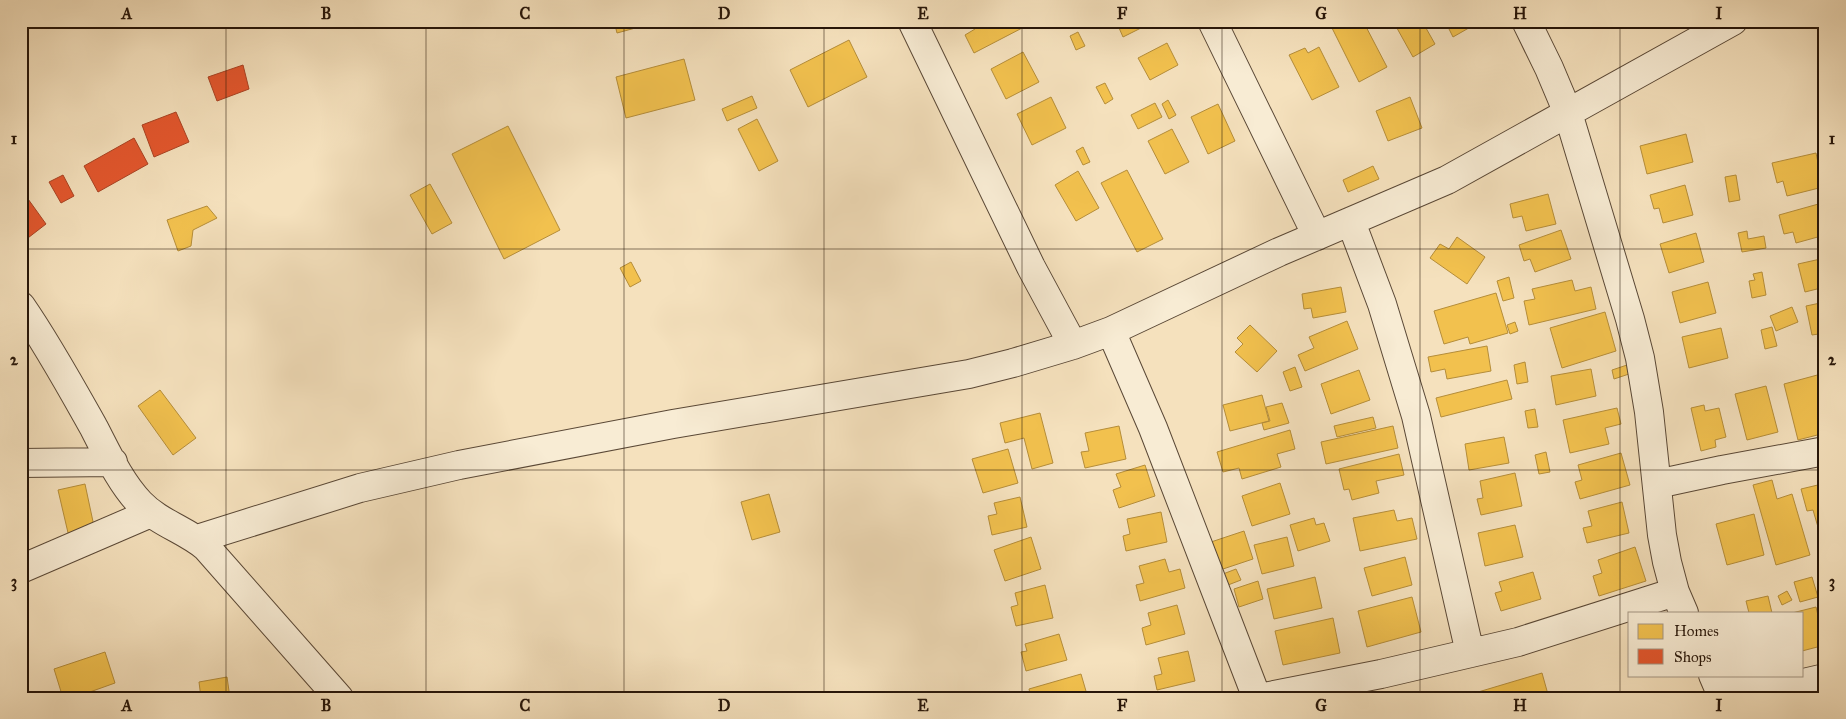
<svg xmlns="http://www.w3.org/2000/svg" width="1846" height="719" viewBox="0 0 1846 719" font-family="'IM FELL Great Primer',serif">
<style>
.homes{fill:#f2c14e;stroke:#b58d39}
.shops{fill:#e4572e;stroke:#ab4323}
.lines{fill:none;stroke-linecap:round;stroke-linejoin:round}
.minor-casing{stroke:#5a4836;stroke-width:30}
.minor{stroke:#f8ecd4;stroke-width:28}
.grid{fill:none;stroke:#261509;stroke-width:1;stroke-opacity:0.55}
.neatline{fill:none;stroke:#261509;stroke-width:2}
.grid-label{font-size:16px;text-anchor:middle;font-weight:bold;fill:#261509}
</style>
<rect width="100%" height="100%" fill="#f5e1bd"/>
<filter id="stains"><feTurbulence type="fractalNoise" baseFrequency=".004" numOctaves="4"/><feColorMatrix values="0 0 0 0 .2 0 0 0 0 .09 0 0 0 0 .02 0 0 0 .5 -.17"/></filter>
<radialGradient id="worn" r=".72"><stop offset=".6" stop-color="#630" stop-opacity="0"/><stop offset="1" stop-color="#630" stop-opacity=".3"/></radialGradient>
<path class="homes" d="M 614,21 L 661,21 L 617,33 Z
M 971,21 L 1024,21 L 1026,26 L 974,53 L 965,35 L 975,29 Z
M 1116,21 L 1155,21 L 1123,37 Z
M 1340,21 L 1344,21 L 1346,25 L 1353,21 L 1363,21 L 1387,67 L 1359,82 L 1331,26 Z
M 1393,21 L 1422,21 L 1435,44 L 1413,57 Z
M 1445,21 L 1481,21 L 1453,37 Z
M 1078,32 L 1085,46 L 1076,50 L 1070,36 Z
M 849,40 L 867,77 L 808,107 L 790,70 Z
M 1167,43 L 1178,65 L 1150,80 L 1138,58 Z
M 1319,47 L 1339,87 L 1312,100 L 1289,55 L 1305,48 L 1308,53 Z
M 1023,52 L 1039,82 L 1006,99 L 991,69 Z
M 684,59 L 695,100 L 626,118 L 616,77 Z
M 1105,83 L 1113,99 L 1105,104 L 1096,87 Z
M 752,96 L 757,108 L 727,121 L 722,109 Z
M 1051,97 L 1066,128 L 1032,145 L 1017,114 Z
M 1410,97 L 1422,128 L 1388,141 L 1376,111 Z
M 1168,100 L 1176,115 L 1169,119 L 1162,104 Z
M 1155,103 L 1162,117 L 1138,129 L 1131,115 Z
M 1218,104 L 1235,141 L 1208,154 L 1191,117 Z
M 757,119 L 778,161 L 759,171 L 738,129 Z
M 508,126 L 560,230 L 504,259 L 452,154 Z
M 1172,129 L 1189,162 L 1165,174 L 1148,141 Z
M 1686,134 L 1693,162 L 1647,174 L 1640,146 Z
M 1083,147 L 1090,162 L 1083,165 L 1076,151 Z
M 1816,153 L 1823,187 L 1787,196 L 1783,181 L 1777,183 L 1772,163 Z
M 1373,166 L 1379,179 L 1348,192 L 1343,180 Z
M 1127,170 L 1163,239 L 1137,252 L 1101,183 Z
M 1078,171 L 1099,208 L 1076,221 L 1055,185 Z
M 1736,175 L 1740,200 L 1729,202 L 1725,177 Z
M 430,184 L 452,223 L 432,234 L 410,195 Z
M 1685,185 L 1693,215 L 1663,223 L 1659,208 L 1654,209 L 1650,195 Z
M 1548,194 L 1556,224 L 1526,231 L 1522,216 L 1513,218 L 1510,204 Z
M 1822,203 L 1825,214 L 1825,235 L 1796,243 L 1793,232 L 1784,234 L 1779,215 Z
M 207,206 L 217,218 L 193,230 L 191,246 L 178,251 L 167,220 Z
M 1561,230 L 1571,259 L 1535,272 L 1530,259 L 1524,261 L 1519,245 Z
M 1747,231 L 1748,239 L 1764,236 L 1766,248 L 1742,252 L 1738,233 Z
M 1696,233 L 1704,262 L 1669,273 L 1660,244 Z
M 1457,237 L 1485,257 L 1467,284 L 1430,258 L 1440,244 L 1449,249 Z
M 1825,258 L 1825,287 L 1805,292 L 1798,264 Z
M 631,262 L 641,281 L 630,287 L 620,268 Z
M 1762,272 L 1766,295 L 1752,298 L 1749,281 L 1755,280 L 1753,274 Z
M 1509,277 L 1514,298 L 1503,301 L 1497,281 Z
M 1572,280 L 1575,291 L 1591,287 L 1596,309 L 1529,325 L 1524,301 L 1535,299 L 1532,289 Z
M 1708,282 L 1716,313 L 1680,323 L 1672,292 Z
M 1341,287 L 1346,312 L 1313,318 L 1311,308 L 1304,309 L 1302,294 Z
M 1496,293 L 1508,333 L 1470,344 L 1468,337 L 1444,344 L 1434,311 Z
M 1825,302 L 1825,333 L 1812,335 L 1806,306 Z
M 1792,307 L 1798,322 L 1776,331 L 1770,316 Z
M 1605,312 L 1616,351 L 1562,368 L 1550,328 Z
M 1347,321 L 1358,349 L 1305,371 L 1298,355 L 1314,348 L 1309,337 Z
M 1515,322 L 1518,331 L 1510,334 L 1507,325 Z
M 1250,325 L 1277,351 L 1257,372 L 1235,352 L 1243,344 L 1237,338 Z
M 1772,327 L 1777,346 L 1765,349 L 1761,330 Z
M 1721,328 L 1728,358 L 1689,368 L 1682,337 Z
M 1487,346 L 1491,371 L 1447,379 L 1445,369 L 1431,372 L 1428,357 Z
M 1525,362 L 1528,382 L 1517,384 L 1514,365 Z
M 1627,365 L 1629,374 L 1614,379 L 1612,370 Z
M 1295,367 L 1302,387 L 1290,391 L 1283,372 Z
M 1591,369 L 1596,396 L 1556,405 L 1551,376 Z
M 1359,370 L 1370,400 L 1331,414 L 1321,384 Z
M 1821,374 L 1825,390 L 1825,433 L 1798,440 L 1784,384 Z
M 1507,380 L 1512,399 L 1441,417 L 1436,398 Z
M 1766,386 L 1778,432 L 1747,440 L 1735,394 Z
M 160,390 L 196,438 L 173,455 L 138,406 Z
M 1262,395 L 1269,421 L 1230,431 L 1223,405 Z
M 1282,403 L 1289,423 L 1264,430 L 1262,423 L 1270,421 L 1266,407 Z
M 1704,405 L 1705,411 L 1719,408 L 1726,437 L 1715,440 L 1716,447 L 1701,451 L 1691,408 Z
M 1617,408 L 1621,424 L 1605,428 L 1609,444 L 1570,453 L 1563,420 Z
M 1535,409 L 1538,427 L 1528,428 L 1525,411 Z
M 1040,413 L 1053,463 L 1032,469 L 1024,438 L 1005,443 L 1000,423 Z
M 1373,417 L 1376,428 L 1337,437 L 1334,426 Z
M 1119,426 L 1126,459 L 1085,468 L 1081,452 L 1089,451 L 1085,433 Z
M 1393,426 L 1398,448 L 1326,464 L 1321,442 Z
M 1290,430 L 1295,449 L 1277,454 L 1281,467 L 1242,479 L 1239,468 L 1223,472 L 1217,452 Z
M 1504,437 L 1509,463 L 1469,470 L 1465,444 Z
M 1008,449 L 1018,483 L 983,493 L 972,459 Z
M 1546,452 L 1550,472 L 1539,474 L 1535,455 Z
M 1621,453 L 1630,485 L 1580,499 L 1575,482 L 1582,480 L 1578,465 Z
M 1399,454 L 1404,475 L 1376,481 L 1379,493 L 1352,500 L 1349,489 L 1344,490 L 1339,469 Z
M 1145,465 L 1155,496 L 1119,508 L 1113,490 L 1121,487 L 1116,474 Z
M 1515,473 L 1522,506 L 1481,515 L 1477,499 L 1483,498 L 1480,481 Z
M 1772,480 L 1777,499 L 1792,494 L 1810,555 L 1776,565 L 1753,485 Z
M 1280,483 L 1290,514 L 1252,526 L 1242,496 Z
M 85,484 L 95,531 L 69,537 L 58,490 Z
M 1822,484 L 1825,493 L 1825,551 L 1813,510 L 1807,511 L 1801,489 Z
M 769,494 L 780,532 L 752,540 L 741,502 Z
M 1020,497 L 1027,527 L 992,535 L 988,516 L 997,514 L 994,503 Z
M 1622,502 L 1629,533 L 1587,543 L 1583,528 L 1592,526 L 1588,511 Z
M 1394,510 L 1397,521 L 1412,518 L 1417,539 L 1360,551 L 1353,518 Z
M 1161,512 L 1167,542 L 1126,551 L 1123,536 L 1130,534 L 1127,519 Z
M 1754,514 L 1764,555 L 1727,565 L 1716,524 Z
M 1314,518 L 1316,525 L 1324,523 L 1330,541 L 1298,551 L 1290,525 Z
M 1515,525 L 1523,557 L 1485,566 L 1478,533 Z
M 1244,531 L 1253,559 L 1220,570 L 1211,542 Z
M 1031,537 L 1041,569 L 1005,581 L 994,550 Z
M 1287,537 L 1294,566 L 1262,574 L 1254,545 Z
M 1635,547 L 1646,581 L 1599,596 L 1593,576 L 1602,573 L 1598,560 Z
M 1405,557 L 1412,585 L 1372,596 L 1364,568 Z
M 1165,559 L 1169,572 L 1180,569 L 1185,588 L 1140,601 L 1136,585 L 1144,583 L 1139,566 Z
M 1236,569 L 1241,580 L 1228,585 L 1223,574 Z
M 1533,572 L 1541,599 L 1501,611 L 1495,593 L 1502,591 L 1499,582 Z
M 1315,577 L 1322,608 L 1274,619 L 1267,589 Z
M 1812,577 L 1818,597 L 1800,602 L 1794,582 Z
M 1258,581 L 1263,599 L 1239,607 L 1234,589 Z
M 1045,585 L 1053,618 L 1016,626 L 1011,607 L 1018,605 L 1015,593 Z
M 1787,591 L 1792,600 L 1782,605 L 1778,596 Z
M 1768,596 L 1772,613 L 1749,613 L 1746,601 Z
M 1412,597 L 1421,632 L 1367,647 L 1358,611 Z
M 1177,605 L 1185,634 L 1146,645 L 1142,628 L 1151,625 L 1148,613 Z
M 1816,607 L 1825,645 L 1802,651 L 1802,613 L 1792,613 Z
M 1333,618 L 1340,653 L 1283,665 L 1275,631 Z
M 1059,634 L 1067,660 L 1026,671 L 1021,652 L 1027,651 L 1025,644 Z
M 1188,651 L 1195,681 L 1157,690 L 1154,676 L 1162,674 L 1158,658 Z
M 105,652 L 115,683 L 73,698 L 63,698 L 54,669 Z
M 1542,673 L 1549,698 L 1458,698 Z
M 1081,674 L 1088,698 L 1031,698 L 1029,689 Z
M 227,677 L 230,698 L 201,698 L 199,682 Z"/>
<path class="shops" d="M 243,65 L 249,89 L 217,101 L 208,77 Z
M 176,112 L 189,142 L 154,157 L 142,125 Z
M 134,138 L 148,164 L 98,192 L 84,166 Z
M 63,175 L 74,196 L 61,203 L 49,182 Z
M 23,192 L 46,224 L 24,241 L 21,236 L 21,194 Z"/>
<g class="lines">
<defs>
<path id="minor" d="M 912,21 L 1031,267 L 1073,345
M 1212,21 L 1317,236
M 1526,21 L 1549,68 L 1568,113 L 1630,319 L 1640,358 L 1649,412 L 1662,535 L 1667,562 L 1675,592 L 1684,613
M 1351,222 L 1382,304 L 1416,416 L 1470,653
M 21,306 C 48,345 71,387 94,428 C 107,453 120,482 140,503 C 159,523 186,530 206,547 L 339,698
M 1111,331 L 1153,428 L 1257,698
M 21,463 L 113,462
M 1657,484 L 1722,470 L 1825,451
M 197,539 L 360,488 L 459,465 L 673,424 L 969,374 L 1013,363 L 1073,345 L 1111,331 L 1279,252 L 1447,180 L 1733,21
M 21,569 L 151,513
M 1713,675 L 1719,689 L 1778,689 L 1825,678
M 1259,698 L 1381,674 L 1518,642 L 1675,592"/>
</defs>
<use href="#minor" class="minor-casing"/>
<use href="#minor" class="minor"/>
</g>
<path class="grid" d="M 226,21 L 226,698M 426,21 L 426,698M 624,21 L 624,698M 824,21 L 824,698M 1022,21 L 1022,698M 1222,21 L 1222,698M 1420,21 L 1420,698M 1620,21 L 1620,698M 21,249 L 1825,249M 21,470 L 1825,470"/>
<rect width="1846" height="719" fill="none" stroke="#f5e1bd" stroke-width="55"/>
<rect x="1628" y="612" width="175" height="65" fill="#f8ecd4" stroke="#a49683"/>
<rect x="1638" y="624" width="25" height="15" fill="#f2c14e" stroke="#a49683"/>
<text x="1674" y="636" font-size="15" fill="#261509">Homes</text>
<rect x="1638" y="649" width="25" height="15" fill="#e4572e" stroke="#a49683"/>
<text x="1674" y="662" font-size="15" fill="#261509">Shops</text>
<rect x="28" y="28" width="1790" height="664" class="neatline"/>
<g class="grid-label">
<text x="127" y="19">A</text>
<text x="326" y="19">B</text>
<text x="525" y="19">C</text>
<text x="724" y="19">D</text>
<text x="923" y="19">E</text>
<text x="1122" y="19">F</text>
<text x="1321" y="19">G</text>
<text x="1520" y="19">H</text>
<text x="1719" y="19">I</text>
<text x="14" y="144">1</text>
<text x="1832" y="144">1</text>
<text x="14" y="365">2</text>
<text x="1832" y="365">2</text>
<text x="14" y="587">3</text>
<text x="1832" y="587">3</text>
<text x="127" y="711">A</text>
<text x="326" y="711">B</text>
<text x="525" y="711">C</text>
<text x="724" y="711">D</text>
<text x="923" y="711">E</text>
<text x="1122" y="711">F</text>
<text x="1321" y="711">G</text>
<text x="1520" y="711">H</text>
<text x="1719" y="711">I</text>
</g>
<rect width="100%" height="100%" filter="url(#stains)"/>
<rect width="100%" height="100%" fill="url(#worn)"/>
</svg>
